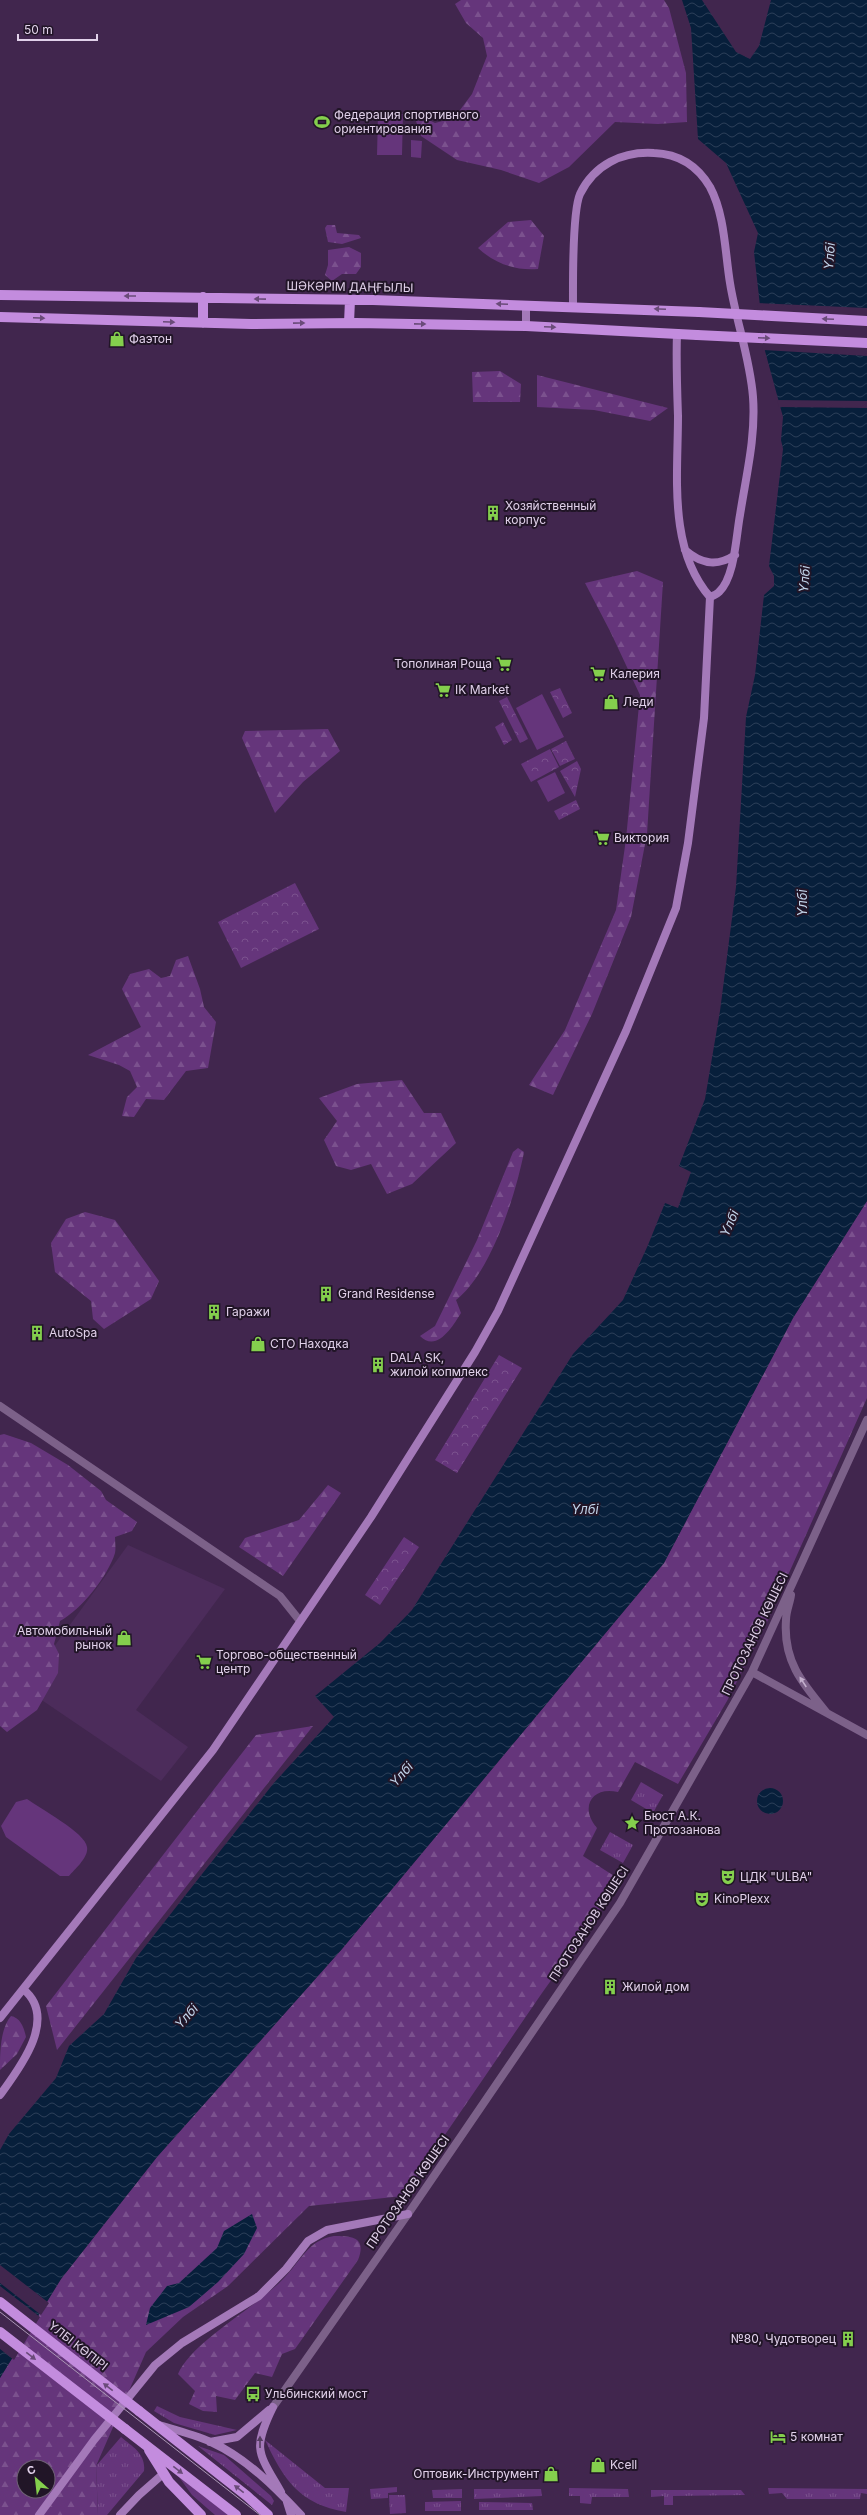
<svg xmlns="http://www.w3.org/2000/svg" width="867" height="2515" viewBox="0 0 867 2515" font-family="Inter,sans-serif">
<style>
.built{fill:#4c2c5b}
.grass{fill:url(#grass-tufts)}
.forest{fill:url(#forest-firs);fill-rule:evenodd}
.park{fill:url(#park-crowns)}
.garden{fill:#65357b}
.water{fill:url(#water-waves)}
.pier{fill:#41264e}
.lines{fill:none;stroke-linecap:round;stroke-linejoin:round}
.tertiary{stroke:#7c6189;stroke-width:8}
.secondary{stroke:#a479b9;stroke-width:8}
.primary{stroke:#c38cde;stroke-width:10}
.tram{stroke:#ab97b5;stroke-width:1}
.primary-bridge{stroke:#c38cde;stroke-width:10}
.oneway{fill:#6a4b79}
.oneway2{fill:#c3afcd}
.oneway3{fill:#553d61}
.labels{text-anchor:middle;stroke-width:4;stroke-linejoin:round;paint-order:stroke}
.poi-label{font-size:12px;fill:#e1d1ea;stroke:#211527;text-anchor:start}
.street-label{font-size:12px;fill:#e1d1ea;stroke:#211527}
.water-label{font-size:13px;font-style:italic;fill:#c2d4ea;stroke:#211527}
</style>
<defs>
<pattern id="grass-tufts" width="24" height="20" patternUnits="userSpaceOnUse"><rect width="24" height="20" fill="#65357b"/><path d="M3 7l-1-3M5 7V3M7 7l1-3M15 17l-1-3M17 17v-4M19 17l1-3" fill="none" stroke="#7b518e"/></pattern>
<pattern id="forest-firs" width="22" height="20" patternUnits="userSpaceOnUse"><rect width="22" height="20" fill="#65357b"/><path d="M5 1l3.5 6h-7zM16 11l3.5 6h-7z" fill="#7b518e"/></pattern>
<pattern id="park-crowns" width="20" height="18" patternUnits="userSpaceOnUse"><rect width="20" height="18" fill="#65357b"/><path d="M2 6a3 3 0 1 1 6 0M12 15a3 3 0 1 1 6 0" fill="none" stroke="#7b518e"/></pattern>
<pattern id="water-waves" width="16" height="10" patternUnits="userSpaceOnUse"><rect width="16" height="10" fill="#071f3b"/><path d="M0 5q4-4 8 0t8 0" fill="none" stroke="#2b3e58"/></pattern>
</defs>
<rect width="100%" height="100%" fill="#41264e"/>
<path class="built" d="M 128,1545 L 225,1589 L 136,1710 L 188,1747 L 161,1781 L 24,1688 Z"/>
<path class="grass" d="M 641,1782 L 663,1795 L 653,1813 L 631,1800 Z
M 610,1832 L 633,1845 L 623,1863 L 600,1850 Z
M 157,2406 L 180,2417 L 237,2430 L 215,2435 L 174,2423 L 154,2411 Z
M 121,2437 C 133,2447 146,2454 144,2471 L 107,2515 L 98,2515 L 96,2466 Z
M 265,2440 L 325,2488 L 349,2488 L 346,2512 C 299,2504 284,2480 265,2440 Z
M 198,2446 L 224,2455 L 271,2496 L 274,2501 L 272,2505 Z
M 179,2477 L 229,2515 L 215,2515 L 192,2495 Z
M 397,2487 L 397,2492 L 388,2493 L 388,2498 L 371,2499 L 370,2489 Z
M 569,2488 L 628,2489 L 629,2497 L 592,2497 L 591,2504 L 580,2503 L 580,2496 L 569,2496 Z
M 768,2488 L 867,2489 L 867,2494 L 861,2493 L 860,2499 L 787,2499 L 782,2493 L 769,2494 Z
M 462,2489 L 462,2498 L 433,2498 L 432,2490 Z
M 474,2489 L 541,2489 L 542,2496 L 474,2499 Z
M 651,2490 L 741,2490 L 745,2495 L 673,2496 L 673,2505 L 664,2505 L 664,2496 L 651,2497 Z
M 389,2495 L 405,2495 L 406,2513 L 390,2514 Z
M 461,2501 L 461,2511 L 425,2511 L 425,2502 Z
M 479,2502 L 532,2503 L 533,2510 L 479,2510 Z"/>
<path class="forest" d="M 461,0 L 664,0 L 669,8 L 686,73 L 687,122 L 658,124 L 615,122 L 569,167 L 539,183 L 501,170 L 457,160 L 421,136 L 413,112 L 435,123 L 454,118 L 472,94 L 487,56 L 483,38 L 466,23 L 455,4 Z
M 531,220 L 544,236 L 538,269 C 515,271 494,263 478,248 L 508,222 Z
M 327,225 L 335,225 L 337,233 L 359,235 L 361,238 L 342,244 L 328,242 L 325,228 Z
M 349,247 L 361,253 L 361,267 L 356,274 L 342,274 L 332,281 L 325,275 L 328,265 L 328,250 Z
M 500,371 L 521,384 L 520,402 L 473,402 L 472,372 Z
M 537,375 L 668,408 L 650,421 L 594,410 L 537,407 Z
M 637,571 L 663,582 L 647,834 L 631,917 L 592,1014 L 553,1095 L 529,1085 L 565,1030 L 616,910 L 626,839 L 640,695 L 611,633 L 585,583 Z
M 328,729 L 340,751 L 303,782 L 275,813 L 242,738 L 245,731 Z
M 188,956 L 200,989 L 204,1007 L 216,1022 L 208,1068 L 186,1071 L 164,1100 L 146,1099 L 134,1117 L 122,1116 L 127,1097 L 137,1087 L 130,1071 L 119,1065 L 88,1055 L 141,1027 L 122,989 L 130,974 L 149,969 L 161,978 L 170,976 L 176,960 Z
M 402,1080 L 424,1113 L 441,1113 L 456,1143 L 412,1184 L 387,1194 L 371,1164 L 351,1170 L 336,1166 L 324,1140 L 337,1121 L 319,1098 L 357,1084 Z
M 518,1148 L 524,1152 C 516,1194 491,1273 456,1300 L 461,1313 C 453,1326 437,1353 420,1336 L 435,1326 L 477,1240 L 513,1152 Z
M 867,1201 L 867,1398 L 768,1620 L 727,1701 L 678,1784 L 635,1762 L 618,1792 C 592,1786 579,1807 597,1828 L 583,1856 L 622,1881 L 542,1993 L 403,2196 L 309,2206 L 228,2286 L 183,2317 L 146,2352 L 96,2466 L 98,2515 L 0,2515 L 0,2378 L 61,2279 L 157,2157 L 342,1949 L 664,1563 L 793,1318 ZM 24,2467 L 48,2467 L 48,2491 L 24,2491 Z
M 85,1212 L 115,1220 L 159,1281 L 151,1299 L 104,1329 L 93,1319 L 91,1301 L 55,1272 L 51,1243 L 66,1219 Z
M 4,1434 L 31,1443 L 68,1465 L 101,1491 L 106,1500 L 137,1522 L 132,1531 L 115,1537 C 115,1542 116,1548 115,1553 C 108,1576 81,1610 60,1621 L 54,1644 L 59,1654 L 58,1673 L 37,1710 L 7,1732 L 0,1726 L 0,1435 Z
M 328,1485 L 341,1493 L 283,1576 L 239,1547 L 245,1538 L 299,1520 Z
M 313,1726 L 57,2050 L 46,2006 L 256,1735 Z
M 11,2016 C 21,2018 24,2028 26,2037 L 17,2054 L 0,2070 C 0,2053 0,2029 11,2016 Z
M 334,2236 C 352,2236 367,2237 358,2260 L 295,2349 L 282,2354 L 272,2377 L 255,2373 L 235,2400 L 216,2396 L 217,2412 L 203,2411 L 189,2404 L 195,2391 L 178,2374 C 192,2341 257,2307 284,2278 C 301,2261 308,2240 334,2236 Z"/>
<path class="park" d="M 560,688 L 572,713 L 563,718 L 550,692 Z
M 507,697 L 528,739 L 520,743 L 499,701 Z
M 503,722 L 512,740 L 504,745 L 495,727 Z
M 566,741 L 575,759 L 560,766 L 551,749 Z
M 550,749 L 559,767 L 531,782 L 521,764 Z
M 577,761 L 581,769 L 575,797 L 560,771 Z
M 576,800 L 580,809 L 559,820 L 554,811 Z
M 295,883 L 319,929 L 241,968 L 218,922 Z
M 499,1355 L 522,1368 L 457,1473 L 435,1460 Z
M 404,1537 L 419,1547 L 380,1605 L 365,1595 Z"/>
<path class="garden" d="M 378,113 L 403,114 L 402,155 L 377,155 Z
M 411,140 L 422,141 L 421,158 L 411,157 Z
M 542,694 L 564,737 L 537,750 L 516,708 Z
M 555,772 L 565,793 L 548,802 L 537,781 Z
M 27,1799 C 39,1808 86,1833 87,1847 C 89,1857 75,1869 69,1876 L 60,1876 L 6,1837 L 1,1826 L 16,1802 Z"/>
<path class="water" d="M 682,0 L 702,0 L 736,52 L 750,59 L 759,46 L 771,0 L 867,0 L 867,1201 L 793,1318 L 664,1563 L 342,1949 L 157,2157 L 61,2279 L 0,2378 L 0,2150 L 9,2134 L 56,2078 L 69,2046 L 104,2014 L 136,1958 L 273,1784 L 334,1717 L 315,1696 L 380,1643 L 412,1610 L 573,1354 L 623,1300 L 648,1245 L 665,1203 L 678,1208 L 691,1172 L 679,1166 L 705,1099 L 720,1011 L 736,887 L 746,717 L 755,675 L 764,595 L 774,586 L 774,576 L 769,566 L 783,449 L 781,440 L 783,417 L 765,351 L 754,252 L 758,233 L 726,163 L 698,139 L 691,28 Z
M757 1801a13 13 0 1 1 26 0a13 13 0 1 1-26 0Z
M 252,2214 L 257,2228 L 244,2254 L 218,2282 L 189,2307 L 146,2325 L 150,2308 L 167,2286 L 179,2283 L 217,2248 L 224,2231 Z"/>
<path class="pier" d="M 757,303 L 867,308 L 867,356 L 763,350 Z
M 777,400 L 867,401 L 867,408 L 779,407 Z
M 0,2265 L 49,2303 L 41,2315 L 0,2283 Z
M 0,2286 L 40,2317 L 14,2360 L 0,2349 Z"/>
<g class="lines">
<path class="tertiary" d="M 0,1406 L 280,1596 L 300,1621
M 791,1595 C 790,1603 786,1611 786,1620 C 783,1661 802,1683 827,1713
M 752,1672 L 867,1735
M 273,2407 L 408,2214 L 620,1903 L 752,1672 L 867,1420"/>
<path class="secondary" d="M 526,326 L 526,305
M 677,333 C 676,361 677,388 678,416 C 678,475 668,549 710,597
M 685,550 C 701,564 717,567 735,555
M 0,2018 L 213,1750 L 371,1517 L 475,1352 L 498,1311 L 626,1031 L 676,908 L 688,843 L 704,718 L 710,597 C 713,596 717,594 719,592 C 735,577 736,536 740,515 C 746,476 756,437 753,397 C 750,358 736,321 730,283 C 725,253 725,215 710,187 C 697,165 679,154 654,153 C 622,151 594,165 580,194 C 572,212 573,283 573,306
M 0,2095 C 19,2069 59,2018 23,1989
M 273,2407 C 252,2450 258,2452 281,2492
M 159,2425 C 176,2430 195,2435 211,2442 C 246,2458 275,2487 301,2515
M 210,2442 L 237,2437 L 269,2410
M 287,2502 L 291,2515
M 39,2515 L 94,2440 L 155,2365 L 182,2343 L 259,2296 L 286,2269 L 308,2241 L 327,2230 L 408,2214
M 120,2515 L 139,2495 L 163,2474"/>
<path class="primary" d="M 0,295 L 373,300 L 699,312
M 0,317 L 251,324 L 356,323 L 526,326 L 697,335
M 203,323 L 203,297
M 349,323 L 350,300
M 139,2411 L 247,2496 L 268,2515
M 125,2429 L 236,2515
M 149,2450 L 169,2482 L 201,2515"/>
<path class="tram" d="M 0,2312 L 260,2515"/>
<path class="primary-bridge" d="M 699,312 L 867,321
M 697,335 L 867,343
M 0,2302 L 139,2411
M 0,2332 L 125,2429"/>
</g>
<defs><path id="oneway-solid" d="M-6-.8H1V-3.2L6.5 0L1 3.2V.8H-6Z"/></defs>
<g class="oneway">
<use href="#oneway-solid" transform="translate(130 296) rotate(-180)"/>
<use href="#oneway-solid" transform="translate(260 299) rotate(-179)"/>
<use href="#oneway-solid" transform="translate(502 304) rotate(-178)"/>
<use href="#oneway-solid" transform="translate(660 309) rotate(-177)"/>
<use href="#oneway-solid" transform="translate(39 318) rotate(2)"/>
<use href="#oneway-solid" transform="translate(828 319) rotate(-177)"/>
<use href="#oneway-solid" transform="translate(169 322) rotate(2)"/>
<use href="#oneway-solid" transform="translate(299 323) rotate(-1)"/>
<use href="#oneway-solid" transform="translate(420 324) rotate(1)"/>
<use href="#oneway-solid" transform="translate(550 327) rotate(2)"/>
<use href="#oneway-solid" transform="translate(764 338) rotate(3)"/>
<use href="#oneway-solid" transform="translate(31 2356) rotate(38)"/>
<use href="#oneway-solid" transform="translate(108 2387) rotate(-142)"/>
<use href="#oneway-solid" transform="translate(178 2470) rotate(38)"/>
<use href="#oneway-solid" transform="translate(239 2489) rotate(-142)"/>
</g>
<use class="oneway2" href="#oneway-solid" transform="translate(803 1682) rotate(-123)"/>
<use class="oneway3" href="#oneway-solid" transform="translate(260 2442) rotate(-90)"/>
<defs>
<symbol id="stadium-bare" viewBox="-9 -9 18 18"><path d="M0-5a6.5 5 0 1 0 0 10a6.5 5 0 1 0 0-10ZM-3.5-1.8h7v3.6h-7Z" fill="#84cf4d" stroke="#211527" stroke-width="2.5" paint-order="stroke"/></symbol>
<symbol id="shop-bare" viewBox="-9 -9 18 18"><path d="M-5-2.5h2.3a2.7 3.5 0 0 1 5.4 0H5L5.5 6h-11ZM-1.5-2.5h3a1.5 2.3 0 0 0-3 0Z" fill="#84cf4d" stroke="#211527" stroke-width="2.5" paint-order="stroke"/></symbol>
<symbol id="building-bare" viewBox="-9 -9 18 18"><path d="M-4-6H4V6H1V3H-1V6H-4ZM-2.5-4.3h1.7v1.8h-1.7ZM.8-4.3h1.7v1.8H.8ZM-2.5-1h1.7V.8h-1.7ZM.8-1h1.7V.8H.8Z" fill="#84cf4d" stroke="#211527" stroke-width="2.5" paint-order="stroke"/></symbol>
<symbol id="supermarket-bare" viewBox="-9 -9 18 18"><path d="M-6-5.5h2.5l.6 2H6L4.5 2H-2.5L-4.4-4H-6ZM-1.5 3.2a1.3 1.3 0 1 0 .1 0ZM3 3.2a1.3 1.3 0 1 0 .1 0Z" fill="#84cf4d" stroke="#211527" stroke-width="2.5" paint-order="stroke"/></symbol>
<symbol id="sight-bare" viewBox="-9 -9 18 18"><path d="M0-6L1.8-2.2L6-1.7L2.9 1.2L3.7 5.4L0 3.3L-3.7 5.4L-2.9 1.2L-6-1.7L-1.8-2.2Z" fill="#84cf4d" stroke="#211527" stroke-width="2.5" paint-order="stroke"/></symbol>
<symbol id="theatre-bare" viewBox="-9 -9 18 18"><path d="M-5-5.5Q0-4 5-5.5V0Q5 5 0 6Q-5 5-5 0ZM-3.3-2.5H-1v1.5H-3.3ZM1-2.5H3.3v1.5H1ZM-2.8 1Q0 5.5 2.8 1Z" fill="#84cf4d" stroke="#211527" stroke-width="2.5" paint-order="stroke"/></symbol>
<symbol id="bus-bare" viewBox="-9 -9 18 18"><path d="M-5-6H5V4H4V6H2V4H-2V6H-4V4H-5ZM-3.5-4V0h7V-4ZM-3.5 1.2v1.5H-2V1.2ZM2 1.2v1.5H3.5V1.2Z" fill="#84cf4d" stroke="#211527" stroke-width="2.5" paint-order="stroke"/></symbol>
<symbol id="hotel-bare" viewBox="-9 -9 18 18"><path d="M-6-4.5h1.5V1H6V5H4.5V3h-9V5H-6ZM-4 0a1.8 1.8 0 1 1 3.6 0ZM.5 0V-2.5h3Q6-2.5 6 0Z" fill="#84cf4d" stroke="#211527" stroke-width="2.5" paint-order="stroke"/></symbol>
</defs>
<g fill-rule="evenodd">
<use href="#stadium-bare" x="311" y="111" width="22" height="22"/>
<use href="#shop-bare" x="106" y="328" width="22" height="22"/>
<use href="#building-bare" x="482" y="502" width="22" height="22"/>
<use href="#supermarket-bare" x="493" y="653" width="22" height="22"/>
<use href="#supermarket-bare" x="587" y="663" width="22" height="22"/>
<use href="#supermarket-bare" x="432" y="679" width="22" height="22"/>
<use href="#shop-bare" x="600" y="691" width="22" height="22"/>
<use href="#supermarket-bare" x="591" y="827" width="22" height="22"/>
<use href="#building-bare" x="315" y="1283" width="22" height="22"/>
<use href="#building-bare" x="203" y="1301" width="22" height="22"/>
<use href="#building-bare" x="26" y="1322" width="22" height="22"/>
<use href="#shop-bare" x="247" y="1333" width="22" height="22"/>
<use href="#building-bare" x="367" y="1354" width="22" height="22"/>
<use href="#shop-bare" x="113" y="1627" width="22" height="22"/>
<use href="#supermarket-bare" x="193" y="1651" width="22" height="22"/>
<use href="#sight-bare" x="621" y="1812" width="22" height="22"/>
<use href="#theatre-bare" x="717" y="1866" width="22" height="22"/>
<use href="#theatre-bare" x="691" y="1888" width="22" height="22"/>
<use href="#building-bare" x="599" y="1976" width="22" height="22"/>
<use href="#building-bare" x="837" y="2328" width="22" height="22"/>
<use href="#bus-bare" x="242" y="2383" width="22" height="22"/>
<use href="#hotel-bare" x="767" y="2426" width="22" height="22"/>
<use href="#shop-bare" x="587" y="2454" width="22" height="22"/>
<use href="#shop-bare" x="540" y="2463" width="22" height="22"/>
</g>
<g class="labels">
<g class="poi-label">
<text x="334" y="119">Федерация спортивного<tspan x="334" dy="14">ориентирования</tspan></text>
<text x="129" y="343">Фаэтон</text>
<text x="505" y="510">Хозяйственный<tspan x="505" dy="14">корпус</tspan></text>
<text x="492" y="668" text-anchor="end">Тополиная Роща</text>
<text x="610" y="678">Калерия</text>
<text x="455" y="694">IK Market</text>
<text x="623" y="706">Леди</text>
<text x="614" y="842">Виктория</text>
<text x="338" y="1298">Grand Residense</text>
<text x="226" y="1316">Гаражи</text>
<text x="49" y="1337">AutoSpa</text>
<text x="270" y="1348">СТО Находка</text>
<text x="390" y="1362">DALA SK,<tspan x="390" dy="14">жилой копмлекс</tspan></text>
<text x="112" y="1635" text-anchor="end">Автомобильный<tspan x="112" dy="14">рынок</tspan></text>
<text x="216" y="1659">Торгово-общественный<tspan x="216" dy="14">центр</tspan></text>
<text x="644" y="1820">Бюст А.К.<tspan x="644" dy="14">Протозанова</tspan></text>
<text x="740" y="1881">ЦДК "ULBA"</text>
<text x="714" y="1903">KinoPlexx</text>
<text x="622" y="1991">Жилой дом</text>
<text x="836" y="2343" text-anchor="end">№80, Чудотворец</text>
<text x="265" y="2398">Ульбинский мост</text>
<text x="790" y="2441">5 комнат</text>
<text x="610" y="2469">Kcell</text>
<text x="539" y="2478" text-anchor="end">Оптовик-Инструмент</text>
</g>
<g class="street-label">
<text transform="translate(350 287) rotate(1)" y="4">ШӘКӘРІМ ДАҢҒЫЛЫ</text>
<text transform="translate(755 1634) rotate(-64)" y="4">ПРОТОЗАНОВ КӨШЕСІ</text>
<text transform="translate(589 1924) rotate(-57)" y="4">ПРОТОЗАНОВ КӨШЕСІ</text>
<text transform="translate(408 2192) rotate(-55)" y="4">ПРОТОЗАНОВ КӨШЕСІ</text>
<text transform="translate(78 2346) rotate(38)" y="4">ҮЛБІ КӨПІРІ</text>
</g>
<g class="water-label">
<text transform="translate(829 256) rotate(-86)" y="5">Үлбі</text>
<text transform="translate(804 579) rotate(-86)" y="5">Үлбі</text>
<text transform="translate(802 903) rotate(-90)" y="5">Үлбі</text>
<text transform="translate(729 1223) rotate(-66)" y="5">Үлбі</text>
<text x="585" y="1514">Үлбі</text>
<text transform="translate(401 1774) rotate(-48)" y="5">Үлбі</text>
<text transform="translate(186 2016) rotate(-48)" y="5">Үлбі</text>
</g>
</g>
<g transform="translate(36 2479) rotate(332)"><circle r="19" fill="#211527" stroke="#6e6075"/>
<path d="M0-3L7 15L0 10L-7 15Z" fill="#84cf4d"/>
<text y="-6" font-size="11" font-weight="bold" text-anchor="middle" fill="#e1d1ea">С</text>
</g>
<path d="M18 34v6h79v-6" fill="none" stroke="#e1d1ea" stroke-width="2"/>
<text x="24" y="34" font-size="12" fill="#e1d1ea" stroke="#211527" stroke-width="3" paint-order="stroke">50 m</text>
</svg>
